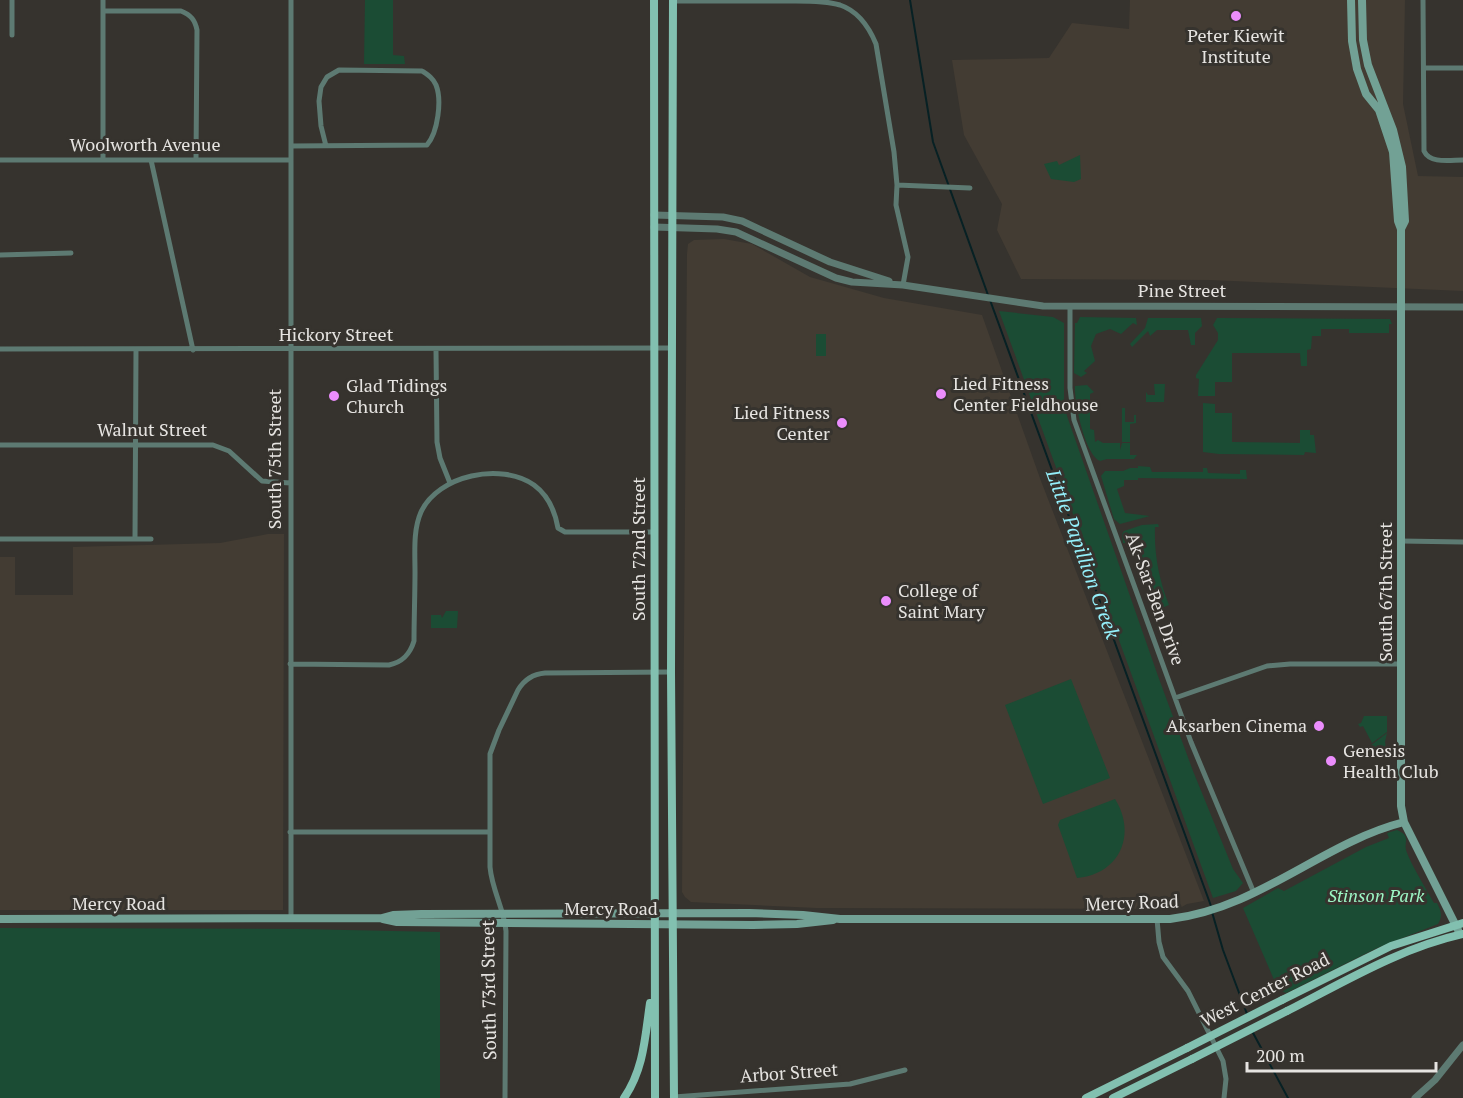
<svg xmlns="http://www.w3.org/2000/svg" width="1463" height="1098" viewBox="0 0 1463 1098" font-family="'PT Serif',serif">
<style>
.built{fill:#433c33}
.green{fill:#1b4c34}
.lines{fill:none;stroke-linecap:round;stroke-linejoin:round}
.stream{stroke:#072124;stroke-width:2}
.minor{stroke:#5d7a72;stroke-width:5}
.tertiary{stroke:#5d7a72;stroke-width:7}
.secondary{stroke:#72a195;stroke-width:8}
.primary{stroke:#82c0b0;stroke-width:8}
.primary-bridge{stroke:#82c0b0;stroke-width:8}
.poi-dot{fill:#eb8dfc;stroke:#36332e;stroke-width:2}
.labels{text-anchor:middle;stroke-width:6;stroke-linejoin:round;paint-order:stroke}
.poi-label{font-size:18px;fill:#e6e4e1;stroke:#36332e;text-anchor:start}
.street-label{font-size:18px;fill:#e6e4e1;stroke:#36332e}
.park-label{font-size:18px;font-style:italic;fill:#9df6c5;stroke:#36332e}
.water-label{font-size:20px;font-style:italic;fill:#94effa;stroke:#36332e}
</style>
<rect width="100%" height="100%" fill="#36332e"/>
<path class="built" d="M 1130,0 L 1405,0 L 1403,104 L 1418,176 L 1463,177 L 1463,291 L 1210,280 L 1021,279 L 997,230 L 1002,204 L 964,135 L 952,60 L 1049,58 L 1072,23 L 1129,29 Z
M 724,239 L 752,244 L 810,277 L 884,298 L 982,315 L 1041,481 L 1204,901 L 1187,904 L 1178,909 L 816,908 L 691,902 L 685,897 L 682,892 L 687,254 L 688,244 L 694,240 Z
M 268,534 L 284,534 L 283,910 L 0,910 L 0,557 L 15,557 L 15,595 L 73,595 L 73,547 L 220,543 Z"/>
<path class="green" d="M 365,0 L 393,0 L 393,55 L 404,56 L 405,64 L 364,64 Z
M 1080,155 L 1081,179 L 1074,182 L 1051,179 L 1044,164 L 1057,161 L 1059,165 Z
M 999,311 L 1053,317 L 1064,323 L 1064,399 L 1067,416 L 1158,676 L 1193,771 L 1233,869 L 1243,883 L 1236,891 L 1213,898 Z
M 1080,317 L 1136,318 L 1137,325 L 1133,323 L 1121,334 L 1110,329 L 1096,334 L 1091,346 L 1095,361 L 1084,371 L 1087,373 L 1081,377 L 1074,373 L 1075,323 L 1077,323 Z
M 1148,318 L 1201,318 L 1202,326 L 1195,333 L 1195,345 L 1191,345 L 1188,330 L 1157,330 L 1150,336 L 1148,331 L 1132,347 L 1130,344 L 1145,328 Z
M 1217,318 L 1390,319 L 1392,324 L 1389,324 L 1389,333 L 1349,333 L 1349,329 L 1321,329 L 1321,336 L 1312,336 L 1311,349 L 1307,350 L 1307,366 L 1301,366 L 1300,353 L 1232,353 L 1232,382 L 1215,382 L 1215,396 L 1198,396 L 1199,379 L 1196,378 L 1196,375 L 1218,340 L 1218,333 L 1213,325 Z
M 816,334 L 826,334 L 826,356 L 816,356 Z
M 1154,384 L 1165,384 L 1164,402 L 1146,402 L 1146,392 L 1148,395 L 1155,395 Z
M 1087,385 L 1094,392 L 1090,394 L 1090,429 L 1094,430 L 1095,442 L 1098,440 L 1103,443 L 1120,443 L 1120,450 L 1122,443 L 1130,443 L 1130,455 L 1137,455 L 1134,459 L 1107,459 L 1100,461 C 1085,455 1074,402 1075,386 Z
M 1203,403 L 1215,404 L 1215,413 L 1232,413 L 1232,442 L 1300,443 L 1300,430 L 1310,430 L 1310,435 L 1314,435 L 1316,453 L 1305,452 L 1304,455 L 1219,454 L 1203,452 Z
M 1122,408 L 1125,408 L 1125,422 L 1134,422 L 1134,415 L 1136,415 L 1136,423 L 1130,424 L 1130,442 L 1122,442 Z
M 1138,466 L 1150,467 L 1152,472 L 1203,472 L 1203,468 L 1207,468 L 1208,473 L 1240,474 L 1240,470 L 1246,470 L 1247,479 L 1138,478 L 1138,480 L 1124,480 L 1124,486 L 1117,489 L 1125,513 L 1150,516 L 1120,524 L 1114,519 L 1101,476 L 1105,471 L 1123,471 L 1130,468 L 1138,468 Z
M 1158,524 L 1159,527 L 1155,527 C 1154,554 1159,580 1169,605 L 1157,610 L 1132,544 L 1123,543 L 1122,534 L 1124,531 L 1142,525 Z
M 446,611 L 458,611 L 457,628 L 431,628 L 431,615 L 441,615 L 442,618 Z
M 1071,679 L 1110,778 L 1043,804 L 1005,705 Z
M 1364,716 L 1387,716 L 1387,732 L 1372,743 L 1363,726 L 1360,727 L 1358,724 L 1361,723 Z
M 1387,733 L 1385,742 L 1387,753 L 1376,760 L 1370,746 Z
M 1115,799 C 1137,834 1120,874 1077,878 L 1058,825 L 1060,820 Z
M 1397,830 C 1411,836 1404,841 1406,850 C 1410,863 1427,890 1434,903 L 1437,903 C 1441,911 1443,916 1438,924 L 1377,948 L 1286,993 L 1278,989 L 1243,908 L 1278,888 L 1284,891 L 1366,847 L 1389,838 L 1387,833 Z
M 0,928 L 299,929 L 440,932 L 440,1098 L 0,1098 Z"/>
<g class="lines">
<path class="stream" d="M 910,0 L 933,142 L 988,295
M 990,300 L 1211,906
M 1212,912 L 1223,950 L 1247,1014
M 1252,1031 L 1288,1098"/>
<path class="minor" d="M 103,0 L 103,160
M 1423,0 L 1424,151 C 1430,164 1450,160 1463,160
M 673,1 C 710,1 747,1 784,1 C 802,1 823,0 840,5 C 858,11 869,27 876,44 L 894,152 L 897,185
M 103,11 L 181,11 C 191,15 195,20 197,30 L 196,160
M 12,35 L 12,0
M 1424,68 L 1463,68
M 291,146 L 427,145 C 438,132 442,100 436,85 C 433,78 428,75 422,71 L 339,70 L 327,77 L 321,87 L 319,101 L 321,126 L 326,146
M 0,160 L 291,160
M 151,160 L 193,350
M 0,255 L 71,253
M 903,285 L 908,257 L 896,205 L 897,185 L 970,188
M 1070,306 L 1070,388 L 1074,420 L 1191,742 L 1254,893
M 0,349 L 672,348
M 436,350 L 437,442 L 440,458 L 450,483
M 0,445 L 213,445 L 229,451 L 262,481 L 290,483
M 0,539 L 151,539
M 135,539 L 136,350
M 1401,541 L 1463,542
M 290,664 L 389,665 C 403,662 410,654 414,641 C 414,618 415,595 415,572 C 415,552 413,530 421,512 C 438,475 501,462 534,485 C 549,496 555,511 558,528 L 565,532 L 655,532
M 1175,698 L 1267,666 L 1290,664 L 1401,664
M 290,832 L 490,832
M 291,919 L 291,0
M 1157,919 L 1159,942 L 1163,957 L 1188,991 L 1223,1061 L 1226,1079 L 1224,1098
M 674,1097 L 850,1084 L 905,1070
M 505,1098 L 506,931 C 504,909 492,890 490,867 L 490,754 L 499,730 L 518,690 C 524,680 533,674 545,673 L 671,672"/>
<path class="tertiary" d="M 654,215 L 723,217 L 742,221 L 830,262 L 889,281
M 654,227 L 717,229 L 736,232 L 836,278 L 852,282 L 903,285 L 1043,306 L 1463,307
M 1415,1098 L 1435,1080 L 1463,1045"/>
<path class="secondary" d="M 1351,0 L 1352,41 L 1357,69 L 1366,94 L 1379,110 L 1393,152 L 1398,221 L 1401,229 L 1401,806 L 1404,822 L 1458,930
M 1362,0 L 1363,40 L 1368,65 L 1393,130 L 1402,167 L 1405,221 L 1401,229
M 0,919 L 382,918 L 393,915 L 421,914 L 749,913 L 803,915 L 840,919 L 1170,919 C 1260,908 1322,843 1404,822
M 383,919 L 397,922 L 753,925 L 797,924 L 833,920"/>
<path class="primary" d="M 654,0 L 655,1098
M 673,0 L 671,672 L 674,1098
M 1282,1000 L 1391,946 L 1463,923
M 1287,1011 C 1344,982 1400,948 1463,934
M 624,1098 C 644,1069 645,1037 650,1003
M 1086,1098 L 1187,1048
M 1113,1098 L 1192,1059"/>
<path class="primary-bridge" d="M 1187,1048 L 1282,1000
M 1192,1059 L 1287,1011"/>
</g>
<g class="poi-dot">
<circle cx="1236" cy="16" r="6"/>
<circle cx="941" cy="394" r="6"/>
<circle cx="334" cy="396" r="6"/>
<circle cx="842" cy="423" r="6"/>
<circle cx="886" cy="601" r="6"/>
<circle cx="1319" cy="726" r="6"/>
<circle cx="1331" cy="761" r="6"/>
</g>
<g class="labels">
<g class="poi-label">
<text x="1236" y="42" text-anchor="middle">Peter Kiewit<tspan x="1236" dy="21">Institute</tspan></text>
<text x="953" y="390">Lied Fitness<tspan x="953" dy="21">Center Fieldhouse</tspan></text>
<text x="346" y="392">Glad Tidings<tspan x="346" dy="21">Church</tspan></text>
<text x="830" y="419" text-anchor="end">Lied Fitness<tspan x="830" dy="21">Center</tspan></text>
<text x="898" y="597">College of<tspan x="898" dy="21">Saint Mary</tspan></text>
<text x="1307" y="732" text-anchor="end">Aksarben Cinema</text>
<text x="1343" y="757">Genesis<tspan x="1343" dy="21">Health Club</tspan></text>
</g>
<g class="street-label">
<text x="145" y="151">Woolworth Avenue</text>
<text x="1182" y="297">Pine Street</text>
<text x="336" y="341">Hickory Street</text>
<text x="152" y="436">Walnut Street</text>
<text transform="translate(275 459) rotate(-90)" y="6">South 75th Street</text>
<text transform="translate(639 549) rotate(-90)" y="6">South 72nd Street</text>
<text transform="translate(1386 592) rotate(-90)" y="6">South 67th Street</text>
<text transform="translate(1155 599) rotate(70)" y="6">Ak-Sar-Ben Drive</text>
<text transform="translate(1132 903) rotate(-2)" y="6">Mercy Road</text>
<text x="119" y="910">Mercy Road</text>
<text x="611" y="915">Mercy Road</text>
<text transform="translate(489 990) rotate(-91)" y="6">South 73rd Street</text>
<text transform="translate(1265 990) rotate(-27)" y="6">West Center Road</text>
<text transform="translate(789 1073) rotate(-4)" y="6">Arbor Street</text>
</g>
<g class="park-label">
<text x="1376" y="902">Stinson Park</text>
</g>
<g class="water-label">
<text transform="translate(1083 554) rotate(70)" y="7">Little Papillion Creek</text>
</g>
</g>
<path d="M1247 1062v9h189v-9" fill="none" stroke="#e6e4e1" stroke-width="3"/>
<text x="1256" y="1062" font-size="18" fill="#e6e4e1" stroke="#36332e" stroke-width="4.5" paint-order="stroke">200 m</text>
</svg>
